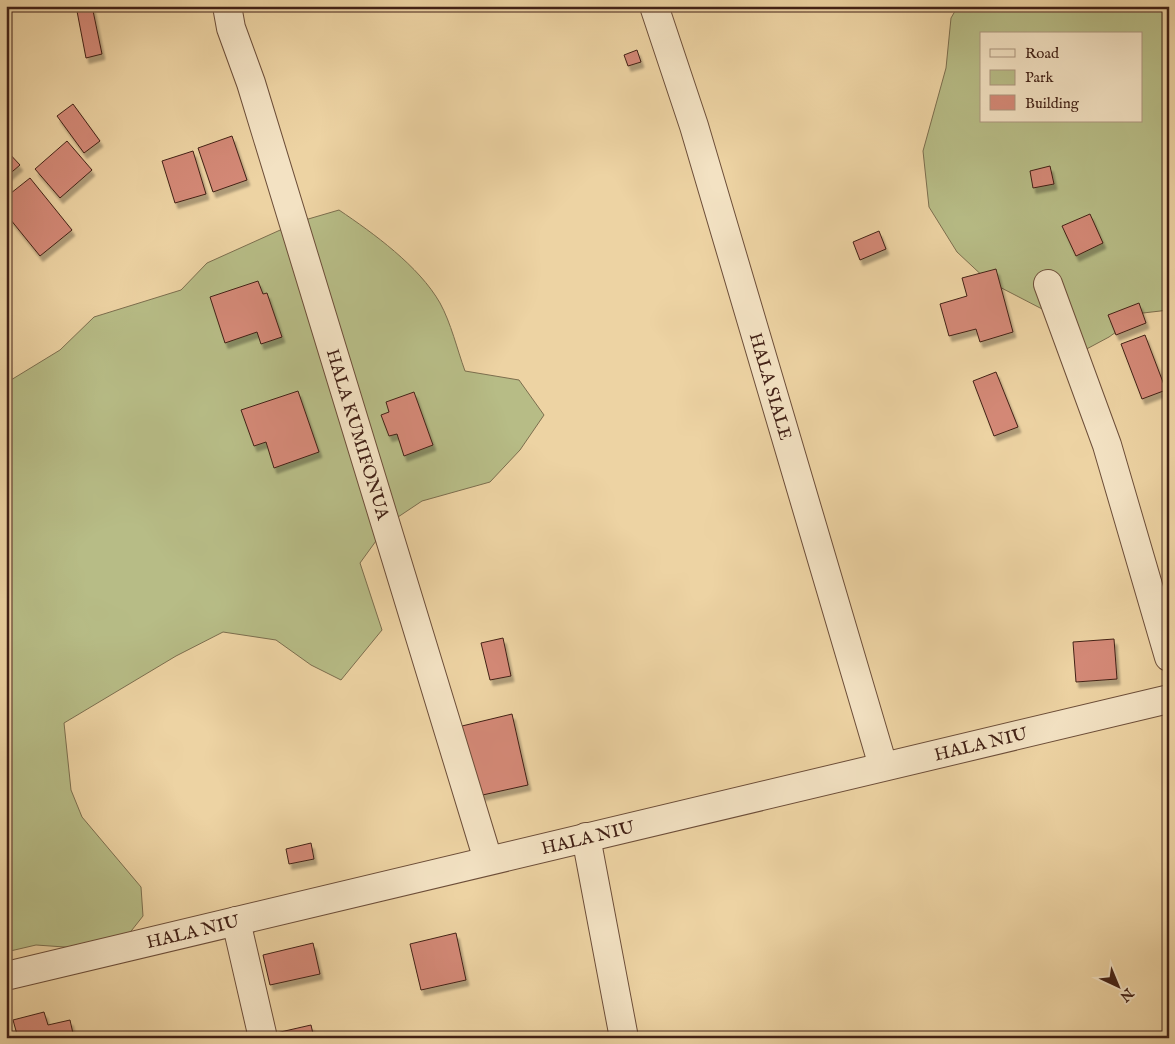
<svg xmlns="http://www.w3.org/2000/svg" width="1175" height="1044" viewBox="0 0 1175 1044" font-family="'IM FELL English',serif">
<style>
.green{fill:#b7bc86;stroke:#7c6e4e;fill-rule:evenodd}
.building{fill:#d48977;stroke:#422116;filter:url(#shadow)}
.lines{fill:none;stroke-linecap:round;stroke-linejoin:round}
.minor-casing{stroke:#6d4e39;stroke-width:30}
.minor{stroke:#f3e2c3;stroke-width:28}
.labels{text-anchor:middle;stroke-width:4;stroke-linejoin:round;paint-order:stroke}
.street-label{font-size:18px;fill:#422116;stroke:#f3e2c3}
</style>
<defs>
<filter id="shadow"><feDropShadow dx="3" dy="5.5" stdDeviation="1" flood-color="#0004"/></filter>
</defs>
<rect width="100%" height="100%" fill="#edd3a3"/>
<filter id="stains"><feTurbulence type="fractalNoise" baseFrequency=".004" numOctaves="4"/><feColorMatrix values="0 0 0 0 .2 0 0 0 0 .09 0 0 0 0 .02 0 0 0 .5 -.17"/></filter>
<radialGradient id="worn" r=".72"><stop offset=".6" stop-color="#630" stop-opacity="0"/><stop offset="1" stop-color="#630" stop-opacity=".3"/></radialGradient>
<path class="green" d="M 958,6 L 1169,6 L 1169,310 L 1143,313 L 1109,337 L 1081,352 L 1044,310 L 988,281 L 957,252 L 929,207 L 923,151 L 946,68 L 951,18 ZM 981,34 L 1141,34 L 1141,121 L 981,121 Z
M 339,210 C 373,233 419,266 440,303 C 451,323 457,349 465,371 L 519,380 L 544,415 L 520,450 L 490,482 L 422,501 L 389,523 L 360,563 L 382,630 L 341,680 L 311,665 L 276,640 L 223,632 L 176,656 L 64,723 L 71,790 L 82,817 L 141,887 L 143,916 L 128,935 L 93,949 L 36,945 L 6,952 L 6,383 L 60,350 L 94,317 L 181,290 L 207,263 L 298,222 Z"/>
<path class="building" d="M 76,6 L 92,6 L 102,54 L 86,58 Z
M 637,50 L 641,62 L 628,66 L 624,55 Z
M 73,104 L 100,141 L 84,153 L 57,116 Z
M 232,136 L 247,180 L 213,192 L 198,148 Z
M 67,141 L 92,170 L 60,198 L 35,169 Z
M 6,150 L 20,165 L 6,177 Z
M 193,151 L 206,194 L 175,203 L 162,161 Z
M 1050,166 L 1054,184 L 1033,188 L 1030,171 Z
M 30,178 L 72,230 L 40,256 L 6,214 L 6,197 Z
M 1090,214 L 1103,243 L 1076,256 L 1062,226 Z
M 879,231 L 886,249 L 860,260 L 853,242 Z
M 996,269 L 1013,332 L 980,342 L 976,329 L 949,336 L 940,304 L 967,296 L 962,278 Z
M 258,281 L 263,294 L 267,293 L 282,337 L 261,344 L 257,332 L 225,343 L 210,297 Z
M 1139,303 L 1146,323 L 1116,335 L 1108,315 Z
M 1145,335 L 1166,390 L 1142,399 L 1121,344 Z
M 996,372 L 1018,427 L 994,436 L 973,381 Z
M 298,391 L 319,452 L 274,468 L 266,442 L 254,446 L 241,410 Z
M 414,392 L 433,445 L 404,456 L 397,434 L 389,436 L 381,415 L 389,412 L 386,402 Z
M 503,638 L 511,676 L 490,680 L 481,643 Z
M 1114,639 L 1117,679 L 1076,682 L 1073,642 Z
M 512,714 L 528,785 L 478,796 L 462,726 Z
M 311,843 L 314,859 L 289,864 L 286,849 Z
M 456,933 L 466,980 L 421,990 L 410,944 Z
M 313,943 L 320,974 L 270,985 L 263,955 Z
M 44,1012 L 48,1025 L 70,1020 L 74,1038 L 18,1038 L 13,1020 Z
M 311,1025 L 314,1038 L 277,1038 L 276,1033 Z"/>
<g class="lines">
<defs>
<g id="minor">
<path id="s1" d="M 227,6 L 231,28 L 251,83 L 488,860"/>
<path id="s2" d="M 654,6 L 694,126 L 883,766"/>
<path d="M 1048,284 L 1107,445 L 1169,657"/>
<path d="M 586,837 L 624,1038"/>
<path d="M 236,921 L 263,1038"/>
<path id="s3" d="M 6,976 L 1169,699"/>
</g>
</defs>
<use href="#minor" class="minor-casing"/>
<use href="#minor" class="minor"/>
</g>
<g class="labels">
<g class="street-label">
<text dy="6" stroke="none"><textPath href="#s2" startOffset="398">HALA SIALE</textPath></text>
<text dy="6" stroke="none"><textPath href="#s1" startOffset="448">HALA KUMIFONUA</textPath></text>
<text dy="6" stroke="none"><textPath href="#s3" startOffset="1002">HALA NIU</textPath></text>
<text dy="6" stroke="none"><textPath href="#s3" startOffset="598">HALA NIU</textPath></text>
<text dy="6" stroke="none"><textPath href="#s3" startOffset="192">HALA NIU</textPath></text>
</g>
</g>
<rect width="1175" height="1044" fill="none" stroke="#edd3a3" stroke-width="25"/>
<rect x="8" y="8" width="1160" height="1029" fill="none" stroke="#422116" stroke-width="2.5"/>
<rect x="12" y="12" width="1150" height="1019" fill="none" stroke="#422116"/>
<rect x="980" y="32" width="162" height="90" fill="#f3e2c3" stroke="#ac957e"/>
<rect x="990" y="49" width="25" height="8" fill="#f3e2c3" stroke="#ac957e"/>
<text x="1025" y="58" font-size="15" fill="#422116">Road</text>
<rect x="990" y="70" width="25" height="15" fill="#b7bc86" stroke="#ac957e"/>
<text x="1025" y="82" font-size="15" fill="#422116">Park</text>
<rect x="990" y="95" width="25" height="15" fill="#d48977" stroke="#ac957e"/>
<text x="1025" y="108" font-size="15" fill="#422116">Building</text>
<g transform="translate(1118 986) rotate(136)" stroke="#f3e2c3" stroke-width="4" paint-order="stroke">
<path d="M0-4L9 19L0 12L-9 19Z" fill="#422116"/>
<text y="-8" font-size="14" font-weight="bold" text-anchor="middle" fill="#422116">N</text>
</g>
<rect width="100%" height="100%" filter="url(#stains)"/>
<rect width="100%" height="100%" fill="url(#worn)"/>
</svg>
